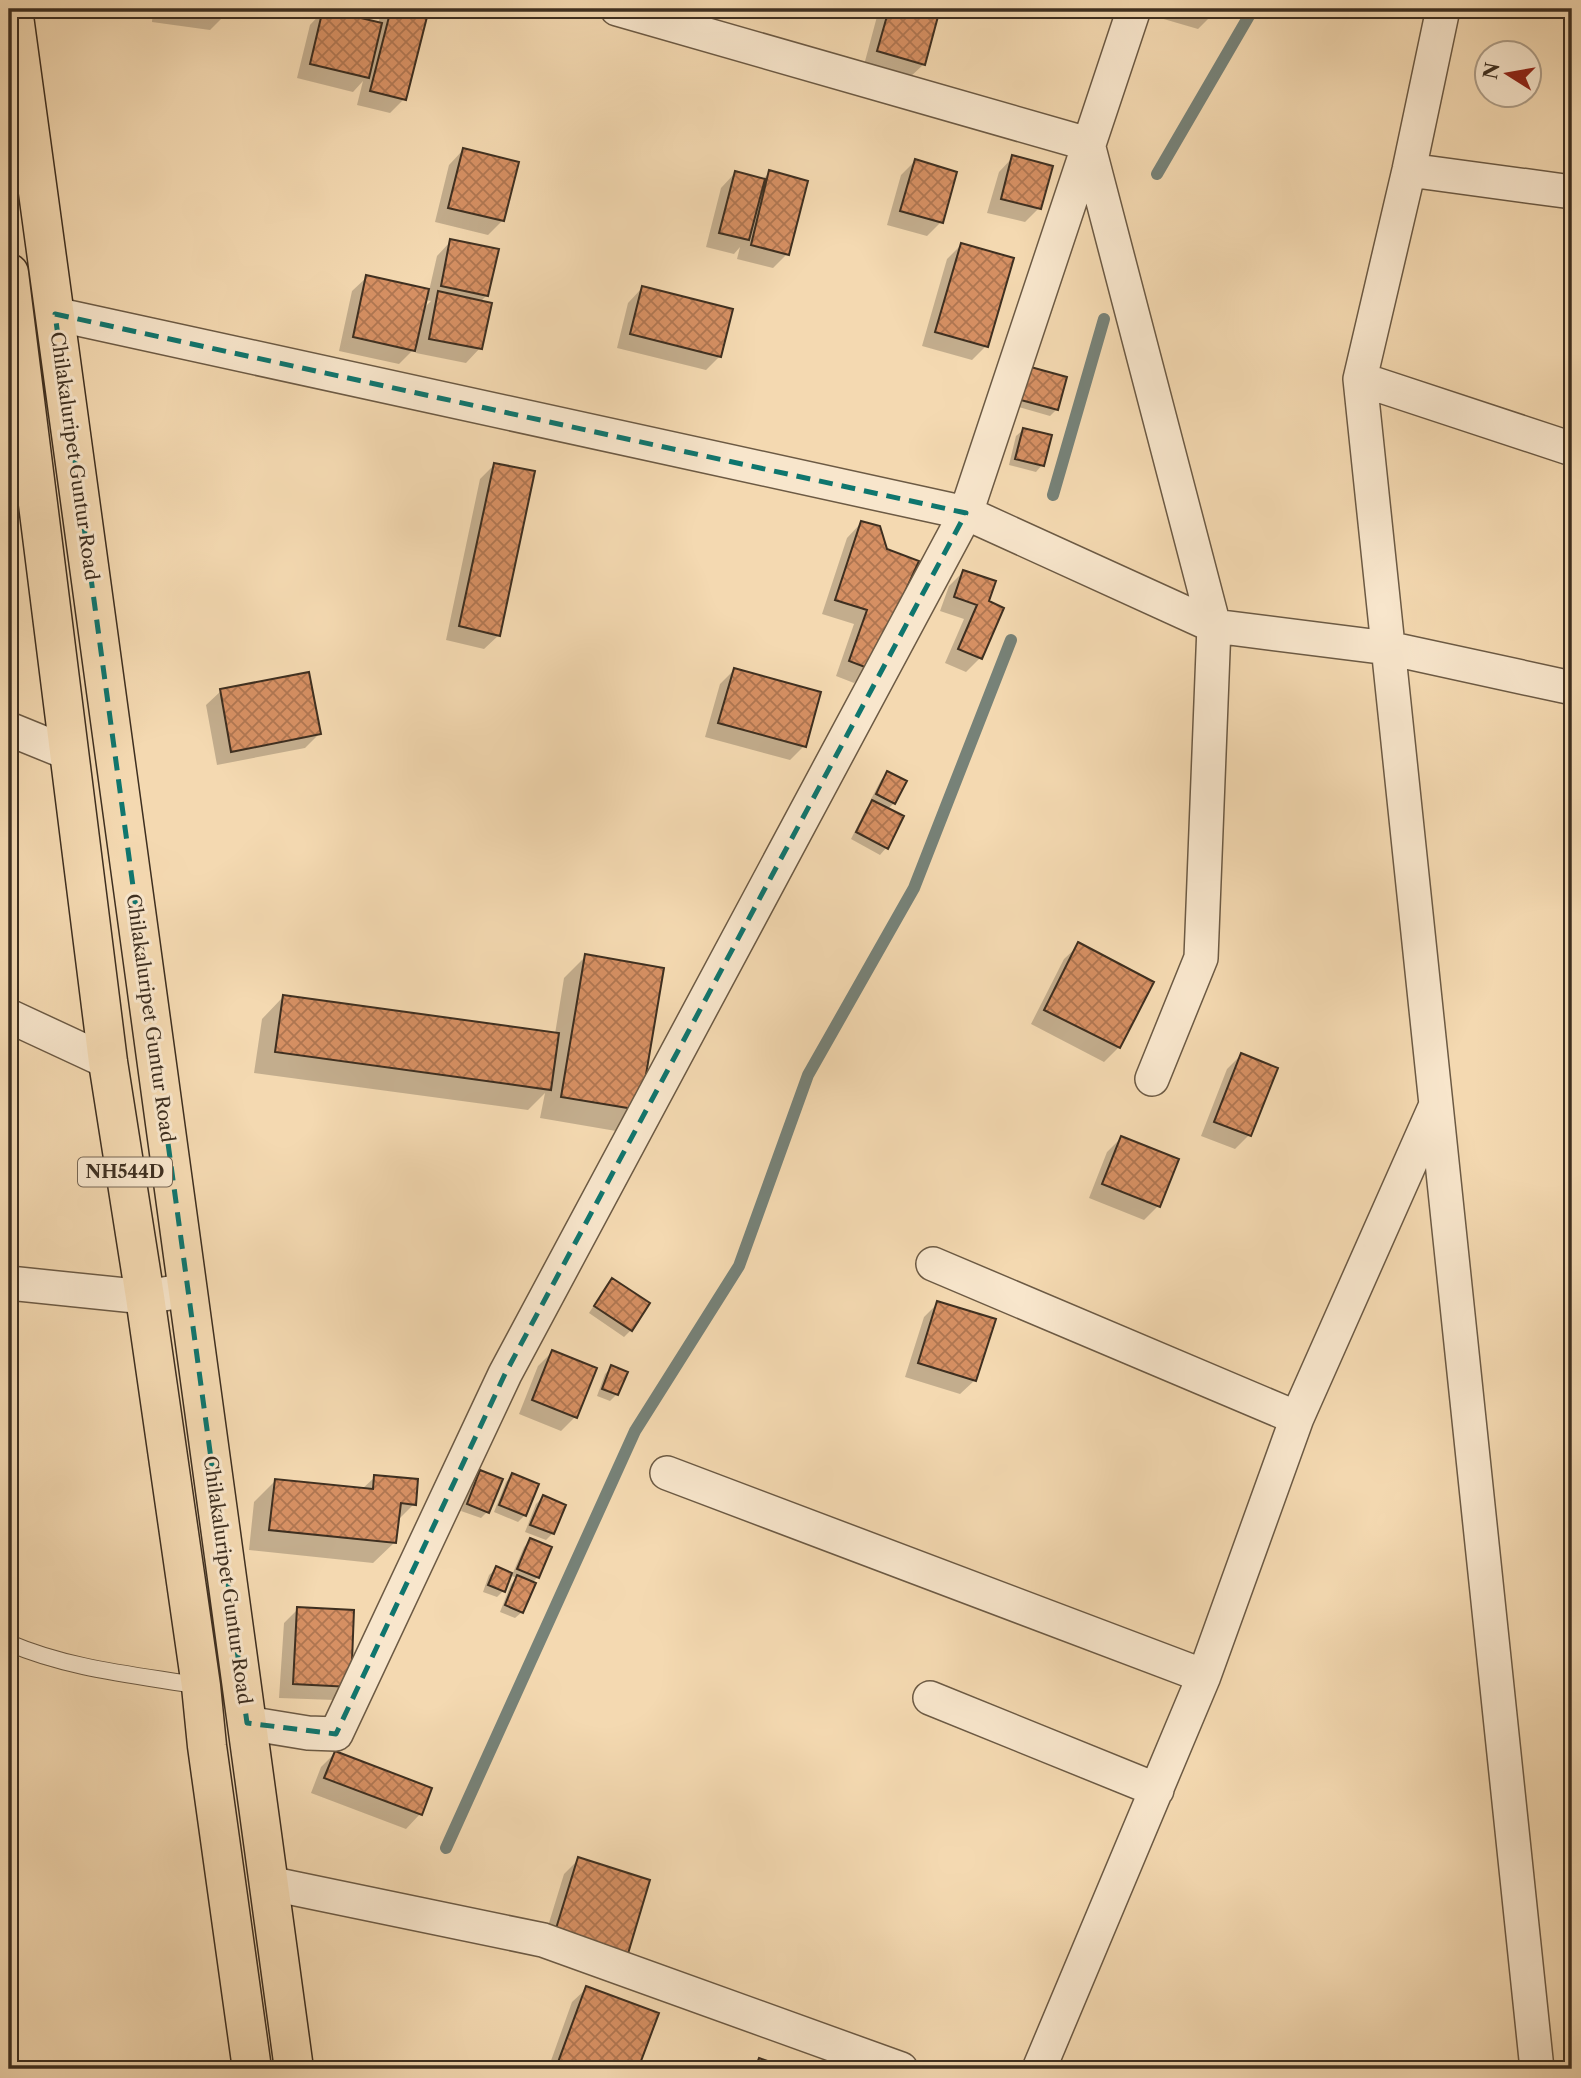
<svg xmlns="http://www.w3.org/2000/svg" width="1581" height="2078" viewBox="0 0 1581 2078" font-family="'Libre Caslon Text',serif">
<style>
.shadow{fill:#0003;fill-rule:evenodd}
.lines{fill:none;stroke-linecap:round;stroke-linejoin:round}
.stream{stroke:#778278;stroke-width:12}
.building{fill:url(#building-cross-hatch);stroke:#3e2f20;stroke-width:2}
.service-casing{stroke:#6c5a44;stroke-width:18}
.minor-casing{stroke:#6c5a44;stroke-width:36}
.trunk-casing{stroke:#3e2f20;stroke-width:41}
.service{stroke:#f8e6cc;stroke-width:16}
.minor{stroke:#f8e6cc;stroke-width:33}
.trunk{stroke:#f4d9b1;stroke-width:38}
.marked{fill:none;stroke:#0f766e;stroke-width:5;stroke-dasharray:14 9;stroke-linejoin:round}
.labels{text-anchor:middle;stroke-width:6;stroke-linejoin:round;paint-order:stroke}
.shield{fill:#f8e6cc;stroke:#766654;stroke-width:2}
.shield-label{font-size:18px;font-weight:bold;fill:#3e2f20}
.street-label{font-size:19px;fill:#3e2f20;stroke:#f8e6cc}
</style>
<defs>
<pattern id="building-cross-hatch" width="8" height="8" patternUnits="userSpaceOnUse" patternTransform="scale(1.75)"><rect width="8" height="8" fill="#d69063"/><path d="M0 0l8 8M0 8l8-8" fill="none" stroke="#af7651"/></pattern>
</defs>
<rect width="100%" height="100%" fill="#f4d9b1"/>
<filter id="stains"><feTurbulence type="fractalNoise" baseFrequency=".00286" numOctaves="4"/><feColorMatrix values="0 0 0 0 .2 0 0 0 0 .09 0 0 0 0 .02 0 0 0 .5 -.17"/></filter>
<radialGradient id="worn" r=".72"><stop offset=".6" stop-color="#630" stop-opacity="0"/><stop offset="1" stop-color="#630" stop-opacity=".3"/></radialGradient>
<path class="shadow" d="M 153,9 L 225,9 L 224,16 L 210,30 L 152,22 Z
M 382,9 L 427,9 L 404,99 L 390,113 L 357,105 L 363,81 L 353,92 L 297,78 L 310,25 L 324,10 L 378,24 Z
M 879,9 L 939,9 L 924,64 L 909,78 L 864,65 Z
M 1144,9 L 1214,9 L 1212,15 L 1198,29 L 1143,13 Z
M 463,150 L 503,220 L 488,235 L 435,222 L 449,165 Z
M 1013,157 L 1039,208 L 1025,222 L 987,213 L 999,172 Z
M 915,161 L 941,222 L 927,236 L 887,225 L 901,175 Z
M 770,172 L 787,254 L 773,268 L 737,259 L 740,247 L 734,254 L 706,247 L 721,188 L 735,173 L 762,180 Z
M 451,241 L 487,295 L 480,302 L 480,348 L 466,363 L 416,353 L 417,346 L 399,364 L 339,351 L 352,291 L 367,277 L 429,291 L 437,256 ZM 425,300 L 431,301 L 423,309 Z
M 961,245 L 986,346 L 972,360 L 922,346 L 947,259 Z
M 642,288 L 720,356 L 706,370 L 617,348 L 628,303 Z
M 1021,375 L 1057,409 L 1050,416 L 1012,405 Z
M 1023,430 L 1042,465 L 1036,472 L 1009,465 L 1016,436 Z
M 495,464 L 499,635 L 484,649 L 446,640 L 480,479 Z
M 861,523 L 885,551 L 869,668 L 854,683 L 836,676 L 854,624 L 822,614 L 847,538 Z
M 963,572 L 987,602 L 980,658 L 966,672 L 945,663 L 964,619 L 940,611 L 949,586 Z
M 734,670 L 804,746 L 790,760 L 705,737 L 720,684 Z
M 221,691 L 319,734 L 305,748 L 217,765 L 206,705 Z
M 888,773 L 905,782 L 894,803 L 887,810 L 886,848 L 880,855 L 851,839 L 866,809 L 872,802 L 870,801 L 881,780 Z
M 1079,945 L 1152,983 L 1119,1047 L 1104,1062 L 1031,1024 L 1064,959 Z
M 586,956 L 638,1109 L 616,1131 L 540,1118 L 545,1093 L 528,1110 L 254,1073 L 262,1019 L 283,997 L 555,1034 L 564,978 Z
M 1241,1055 L 1249,1135 L 1235,1149 L 1201,1136 L 1227,1069 Z
M 1121,1138 L 1158,1206 L 1144,1220 L 1089,1198 L 1107,1152 Z
M 612,1281 L 631,1330 L 624,1337 L 589,1313 L 606,1287 Z
M 938,1303 L 975,1380 L 960,1394 L 905,1377 L 924,1317 Z
M 552,1352 L 575,1417 L 561,1431 L 519,1414 L 538,1366 Z
M 612,1367 L 617,1394 L 610,1401 L 597,1396 L 605,1374 Z
M 481,1472 L 487,1512 L 481,1518 L 461,1511 L 474,1479 Z
M 512,1475 L 525,1515 L 518,1522 L 494,1512 L 506,1482 Z
M 375,1477 L 414,1504 L 397,1521 L 395,1542 L 373,1563 L 249,1550 L 254,1502 L 275,1481 L 362,1489 Z
M 543,1497 L 553,1533 L 546,1540 L 525,1532 L 536,1504 Z
M 531,1540 L 538,1577 L 532,1583 L 522,1612 L 515,1618 L 500,1612 L 511,1584 L 517,1578 L 509,1575 L 503,1591 L 497,1597 L 483,1592 L 489,1575 L 496,1569 L 512,1575 L 524,1547 Z
M 298,1609 L 349,1686 L 335,1700 L 279,1698 L 284,1623 Z
M 335,1753 L 430,1789 L 420,1814 L 406,1829 L 311,1793 L 321,1767 Z
M 579,1859 L 625,1956 L 541,1949 L 564,1874 Z
M 587,1988 L 656,2014 L 636,2069 L 548,2069 L 572,2002 Z"/>
<g class="lines">
<path class="stream" d="M 1157,174 L 1253,9
M 1053,495 L 1104,319
M 446,1848 L 635,1431 L 739,1266 L 808,1075 L 914,888 L 1011,640"/>
</g>
<path class="building" d="M 169,9 L 227,9 L 226,17 Z
M 323,9 L 382,23 L 369,78 L 310,64 Z
M 391,9 L 429,9 L 406,100 L 370,91 Z
M 889,9 L 940,9 L 925,65 L 877,51 Z
M 1191,9 L 1216,9 L 1213,16 Z
M 463,148 L 519,162 L 504,221 L 448,208 Z
M 1012,155 L 1053,166 L 1041,209 L 1001,199 Z
M 915,159 L 957,172 L 943,223 L 900,211 Z
M 769,170 L 808,181 L 789,255 L 751,245 Z
M 735,171 L 765,179 L 749,240 L 719,233 Z
M 450,239 L 499,249 L 488,296 L 441,286 Z
M 961,243 L 1014,258 L 988,347 L 935,332 Z
M 366,275 L 429,289 L 415,351 L 353,337 Z
M 642,286 L 733,309 L 721,357 L 630,334 Z
M 438,291 L 492,303 L 482,349 L 429,339 Z
M 1027,366 L 1067,377 L 1058,410 L 1017,399 Z
M 1023,428 L 1052,435 L 1044,466 L 1015,459 Z
M 494,463 L 535,471 L 500,636 L 459,626 Z
M 861,521 L 880,526 L 887,549 L 919,561 L 870,669 L 849,661 L 867,610 L 835,600 Z
M 963,570 L 996,581 L 989,601 L 1004,608 L 982,659 L 958,649 L 977,605 L 954,597 Z
M 734,668 L 821,692 L 806,747 L 718,723 Z
M 309,672 L 321,734 L 231,752 L 220,689 Z
M 887,771 L 907,781 L 895,804 L 876,794 Z
M 872,800 L 904,816 L 888,849 L 856,832 Z
M 1078,942 L 1154,982 L 1120,1048 L 1044,1010 Z
M 585,954 L 664,968 L 640,1110 L 561,1097 Z
M 283,995 L 559,1033 L 551,1090 L 275,1052 Z
M 1241,1053 L 1278,1068 L 1251,1136 L 1214,1122 Z
M 1121,1136 L 1179,1159 L 1160,1207 L 1102,1184 Z
M 612,1278 L 650,1303 L 632,1331 L 594,1306 Z
M 937,1301 L 996,1319 L 976,1381 L 918,1363 Z
M 552,1350 L 597,1368 L 577,1418 L 532,1400 Z
M 611,1365 L 628,1372 L 618,1395 L 602,1389 Z
M 480,1470 L 503,1479 L 489,1513 L 467,1504 Z
M 512,1473 L 539,1484 L 526,1516 L 499,1505 Z
M 374,1475 L 418,1479 L 416,1505 L 401,1503 L 396,1543 L 269,1530 L 275,1479 L 373,1489 Z
M 543,1495 L 566,1505 L 554,1534 L 530,1525 Z
M 530,1538 L 552,1547 L 539,1578 L 517,1569 Z
M 496,1566 L 512,1573 L 505,1592 L 488,1585 Z
M 517,1575 L 536,1583 L 523,1613 L 505,1605 Z
M 297,1607 L 354,1610 L 351,1687 L 293,1684 Z
M 335,1751 L 432,1788 L 422,1815 L 324,1778 Z
M 578,1857 L 650,1880 L 627,1957 L 554,1935 Z
M 586,1986 L 659,2013 L 638,2069 L 569,2069 L 557,2065 Z
M 759,2058 L 791,2069 L 755,2069 Z"/>
<g class="lines">
<defs>
<path id="service" d="M 9,1643 C 69,1669 136,1675 201,1686"/>
<path id="minor" d="M 617,9 L 1088,144 L 1214,626 L 1201,958 L 1152,1079
M 1443,9 L 1409,170 L 1360,379 L 1537,2069
M 1409,170 L 1572,192
M 55,314 L 966,513 L 1214,626 L 1388,648 L 1572,688
M 1360,379 L 1572,449
M 9,729 L 68,753
M 9,1016 L 108,1062
M 933,1264 L 1297,1418
M 9,1283 L 145,1297 L 188,1290
M 667,1473 L 1204,1676
M 930,1698 L 1157,1790
M 247,1723 L 308,1733 L 336,1734 L 505,1374 L 966,513 L 1134,9
M 268,1883 L 543,1940 L 901,2069
M 1039,2069 L 1204,1676 L 1297,1418 L 1435,1107"/>
<path id="trunk" d="M 13,9 L 294,2069
M 9,273 L 108,1062 L 145,1297 L 201,1686 L 207,1746 L 252,2069"/>
</defs>
<use href="#service" class="service-casing"/>
<use href="#minor" class="minor-casing"/>
<use href="#trunk" class="trunk-casing"/>
<use href="#service" class="service"/>
<use href="#minor" class="minor"/>
<use href="#trunk" class="trunk"/>
</g>
<path class="marked" d="M 55,314 L 966,513 L 505,1374 L 336,1734 L 247,1723 Z"/>
<g class="labels">
<rect class="shield" x="78" y="1157.5" width="94" height="29" rx="5"/>
<g class="shield-label">
<text x="125" y="1178">NH544D</text>
</g>
<g class="street-label">
<text transform="translate(75 456) rotate(82)" y="7">Chilakaluripet Guntur Road</text>
<text transform="translate(151 1018) rotate(82)" y="7">Chilakaluripet Guntur Road</text>
<text transform="translate(228 1580) rotate(82)" y="7">Chilakaluripet Guntur Road</text>
</g>
</g>
<rect width="1581" height="2078" fill="none" stroke="#f4d9b1" stroke-width="35"/>
<rect x="10" y="10" width="1560" height="2057" fill="none" stroke="#3e2f20" stroke-width="3.5"/>
<rect x="18" y="18" width="1546" height="2043" fill="none" stroke="#3e2f20" stroke-width="2"/>
<g transform="translate(1508 74) rotate(281)"><circle r="33" fill="#f8e6cc" stroke="#ae9d87" stroke-width="2"/>
<path d="M0-5L12 26L0 18L-12 26Z" fill="#8f2418"/>
<text y="-10" font-size="19" font-weight="bold" text-anchor="middle" fill="#3e2f20">N</text>
</g>
<rect width="100%" height="100%" filter="url(#stains)"/>
<rect width="100%" height="100%" fill="url(#worn)"/>
</svg>
